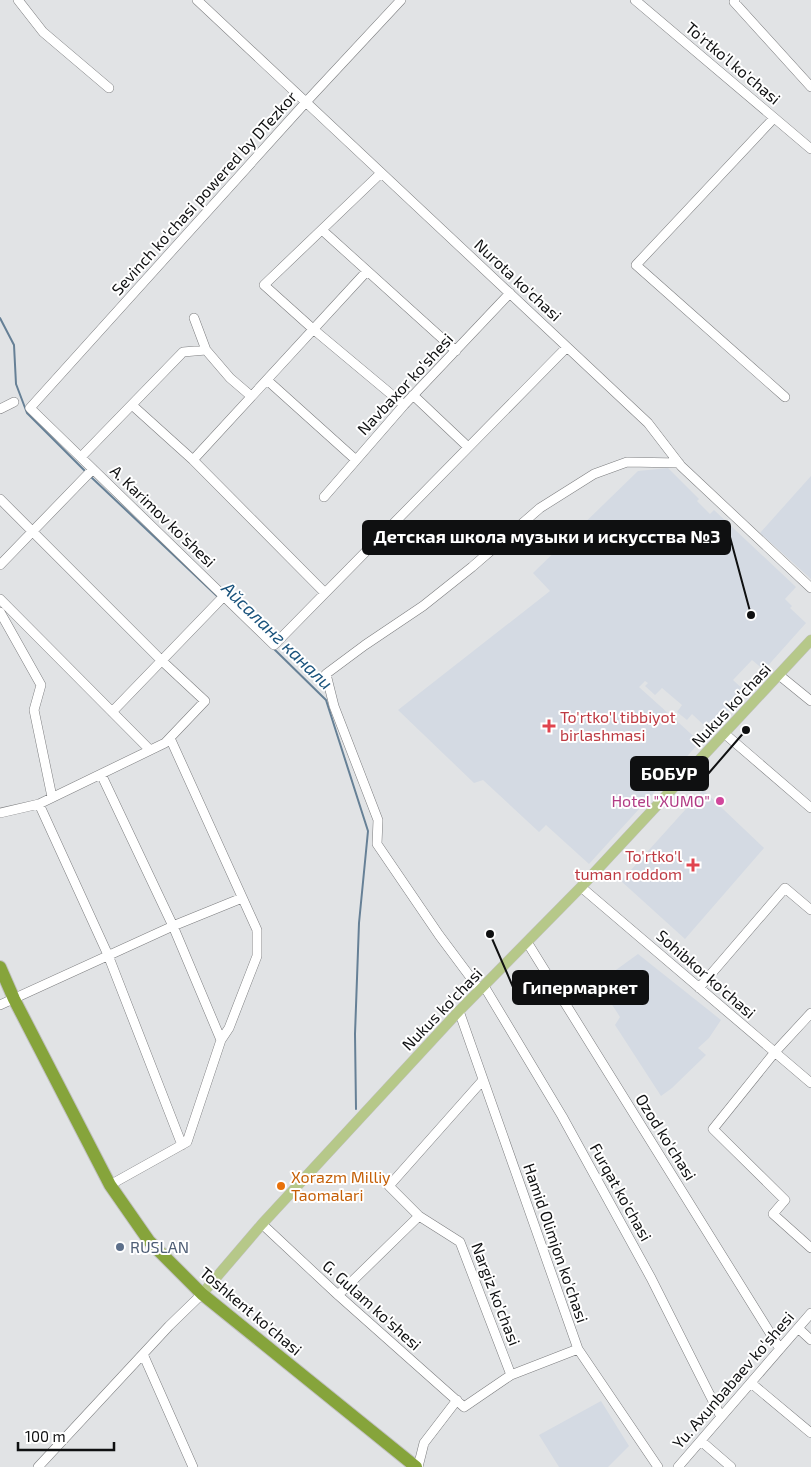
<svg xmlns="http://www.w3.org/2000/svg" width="811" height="1467" viewBox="0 0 811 1467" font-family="'Exo 2',sans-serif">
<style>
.built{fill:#d4dae3}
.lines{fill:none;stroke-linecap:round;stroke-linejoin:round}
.stream{stroke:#668096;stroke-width:2}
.minor-casing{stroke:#7c7d7f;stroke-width:10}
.major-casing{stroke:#c1c1c1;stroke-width:11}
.highway-casing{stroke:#c1c1c1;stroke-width:14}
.minor{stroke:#fff;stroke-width:9}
.major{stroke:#b6c889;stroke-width:10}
.highway{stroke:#86a43b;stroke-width:12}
.health-dot{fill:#e0444e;stroke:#fff;stroke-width:2}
.hotel-dot{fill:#d1479c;stroke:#fff;stroke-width:2}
.food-dot{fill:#e8710a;stroke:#fff;stroke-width:2}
.service-dot{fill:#5c6f8a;stroke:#fff;stroke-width:2}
.labels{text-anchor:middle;stroke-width:4;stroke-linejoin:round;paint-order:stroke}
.street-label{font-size:16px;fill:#0f1011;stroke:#fff}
.health-label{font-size:16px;fill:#be3a42;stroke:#fff;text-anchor:start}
.hotel-label{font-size:16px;fill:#b23c85;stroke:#fff;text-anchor:end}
.food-label{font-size:16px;fill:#c56008;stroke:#fff;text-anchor:start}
.service-label{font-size:16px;fill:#4e5e75;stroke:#fff;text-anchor:start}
.water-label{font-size:18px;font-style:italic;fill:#1a537c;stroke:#fff}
.leader{fill:none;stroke:#0f1011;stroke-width:2}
.callout-dot{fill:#0f1011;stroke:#fff;stroke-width:2}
.callout{fill:#0f1011;stroke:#0f1011;stroke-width:2}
.callout-label{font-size:18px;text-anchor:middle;font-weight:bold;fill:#fff}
</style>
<rect width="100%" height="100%" fill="#e1e3e5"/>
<path class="built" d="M 668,468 L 699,499 L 697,501 L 710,514 L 714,510 L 796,587 L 785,599 L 792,606 L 790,608 L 806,623 L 764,670 L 752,660 L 733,680 L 746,692 L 710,731 L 692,714 L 687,720 L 677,712 L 682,705 L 662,688 L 655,695 L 645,686 L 648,683 L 645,681 L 639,687 L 700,742 L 589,864 L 546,825 L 539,832 L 483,780 L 474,783 L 398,710 L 550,591 L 533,573 L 638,471 Z
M 811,476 L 811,579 L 760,533 Z
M 703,790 L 764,848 L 685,939 L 621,881 Z
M 638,954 L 721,1020 L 709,1038 L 698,1048 L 706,1055 L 672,1088 L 661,1096 L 615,1025 L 620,1017 L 598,983 Z
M 601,1401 L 629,1446 L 608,1467 L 559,1467 L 539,1435 Z"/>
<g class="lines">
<path class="stream" d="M 0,318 L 14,345 L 16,384 L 27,413 L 86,472
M 91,477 L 218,597
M 273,648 L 326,700 L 368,831 L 359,923 L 355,1034 L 356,1109"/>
<defs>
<path id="minor" d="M 18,0 L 43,32 L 109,88
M 197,0 L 648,423 L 681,466 L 811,588
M 401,0 L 306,102 L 30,408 L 274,645 L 567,347
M 635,0 L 811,149
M 735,0 L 734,2 L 811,87
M 774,118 L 636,265 L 785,397
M 381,173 L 264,285 L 313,329 L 404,405
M 322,230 L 456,351
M 194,318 L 206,350 L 230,378 L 251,396
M 267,380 L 356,460
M 413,395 L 468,447
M 132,405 L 193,460 L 325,593
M 0,409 L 14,402
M 81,457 L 183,352 L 206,350
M 193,460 L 367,271
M 324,497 L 404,405 L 510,293
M 0,499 L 161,660 L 205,701 L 165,743 L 39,804 L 0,813
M 0,565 L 93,469
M 0,599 L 150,750
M 0,612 L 41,685 L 34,710 L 52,797
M 779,675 L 811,701
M 112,712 L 224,596
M 725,734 L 811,808
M 170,738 L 257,930 L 257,956 L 229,1028 L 221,1040
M 101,774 L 173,926 L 221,1040 L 187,1142 L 110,1185
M 39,804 L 108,955 L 182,1145
M 581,887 L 811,1083
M 527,942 L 780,1349
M 484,986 L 562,1116 L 651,1278 L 721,1417
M 699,988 L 785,888 L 811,910
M 480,990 L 439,935 L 377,844 L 378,820 L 334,706 L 326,674 L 365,645 L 423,606 L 472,567 L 540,508 L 594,474 L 627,462 L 679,463
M 0,1005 L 173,926 L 242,898
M 459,1011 L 578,1349 L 658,1467
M 811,1013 L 775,1052 L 713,1129 L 785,1200 L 773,1214 L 811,1248
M 419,1216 L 460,1242 L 511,1375
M 262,1224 L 338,1295 L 464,1407 L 511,1375 L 578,1349
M 338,1295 L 419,1216 L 389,1186 L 483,1080
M 798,1328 L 811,1340
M 143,1354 L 193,1467
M 751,1383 L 811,1433
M 701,1441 L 731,1467
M 38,1467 L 169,1326 L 202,1294
M 418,1467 L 424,1443 L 457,1400
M 678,1467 L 811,1313"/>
<path id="major" d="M 202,1294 L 262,1224 L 459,1011 L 581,887 L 811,640"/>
<path id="highway" d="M 0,967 L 14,999 L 110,1185 L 149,1241 L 202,1294 L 416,1467"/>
</defs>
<use href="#minor" class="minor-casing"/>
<use href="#major" class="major-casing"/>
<use href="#highway" class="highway-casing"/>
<use href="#minor" class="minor"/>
<use href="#major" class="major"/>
<use href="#highway" class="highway"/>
</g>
<g class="health-dot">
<path d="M546.5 718.5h5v5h5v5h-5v5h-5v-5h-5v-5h5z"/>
<path d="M690.5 857.5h5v5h5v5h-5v5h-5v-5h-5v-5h5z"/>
</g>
<circle class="hotel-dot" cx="720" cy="801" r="5"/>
<circle class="food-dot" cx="281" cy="1186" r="5"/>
<circle class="service-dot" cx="120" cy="1247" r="5"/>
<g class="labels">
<g class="street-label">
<text transform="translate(733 63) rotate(40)" y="6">To'rtko'l ko'chasi</text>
<text transform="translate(204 193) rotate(-48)" y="6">Sevinch ko'chasi powered by DTezkor</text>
<text transform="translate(518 280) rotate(43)" y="6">Nurota ko'chasi</text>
<text transform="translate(405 384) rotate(-47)" y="6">Navbaxor ko'shesi</text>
<text transform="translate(163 516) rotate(44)" y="6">A. Karimov ko'shesi</text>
<text transform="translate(731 705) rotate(-47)" y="6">Nukus ko'chasi</text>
<text transform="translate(706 974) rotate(41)" y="6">Sohibkor ko'chasi</text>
<text transform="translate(442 1009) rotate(-46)" y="6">Nukus ko'chasi</text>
<text transform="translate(666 1137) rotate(58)" y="6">Ozod ko'chasi</text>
<text transform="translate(621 1192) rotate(61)" y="6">Furqat ko'chasi</text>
<text transform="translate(556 1243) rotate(71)" y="6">Hamid Olimjon ko'chasi</text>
<text transform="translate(496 1294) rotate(69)" y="6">Nargiz ko'chasi</text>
<text transform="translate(372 1305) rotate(42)" y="6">G. Gulam ko'shesi</text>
<text transform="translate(251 1311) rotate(40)" y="6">Toshkent ko'chasi</text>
<text transform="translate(733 1380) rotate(-49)" y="6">Yu. Axunbabaev ko'shesi</text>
</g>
<g class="health-label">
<text x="560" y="723">To'rtko'l tibbiyot<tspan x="560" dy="18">birlashmasi</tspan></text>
<text x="682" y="862" text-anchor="end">To'rtko'l<tspan x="682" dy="18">tuman roddom</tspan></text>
</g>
<g class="hotel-label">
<text x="710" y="807">Hotel "XUMO"</text>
</g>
<g class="food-label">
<text x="291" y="1183">Xorazm Milliy<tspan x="291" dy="18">Taomalari</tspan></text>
</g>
<g class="service-label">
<text x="130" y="1253">RUSLAN</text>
</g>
<g class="water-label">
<text transform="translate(277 636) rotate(44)" y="6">Айсаланг канали</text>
</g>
</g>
<path class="leader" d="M751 615L730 537M746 730L708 774M490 934L513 987"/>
<g class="callout-dot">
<circle cx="751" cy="615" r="5"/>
<circle cx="746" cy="730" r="5"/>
<circle cx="490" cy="934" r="5"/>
</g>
<g class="callout">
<rect x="363" y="521" width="367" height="33" rx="5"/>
<rect x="631" y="757" width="77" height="33" rx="5"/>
<rect x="513" y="971" width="135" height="33" rx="5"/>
</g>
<g class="callout-label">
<text x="547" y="543">Детская школа музыки и искусства №3</text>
<text x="669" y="780">БОБУР</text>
<text x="580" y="994">Гипермаркет</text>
</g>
<path d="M18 1442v8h96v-8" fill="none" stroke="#0f1011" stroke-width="2.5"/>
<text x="25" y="1442" font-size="15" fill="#0f1011" stroke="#ffffff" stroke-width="4" paint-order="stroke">100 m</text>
</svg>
